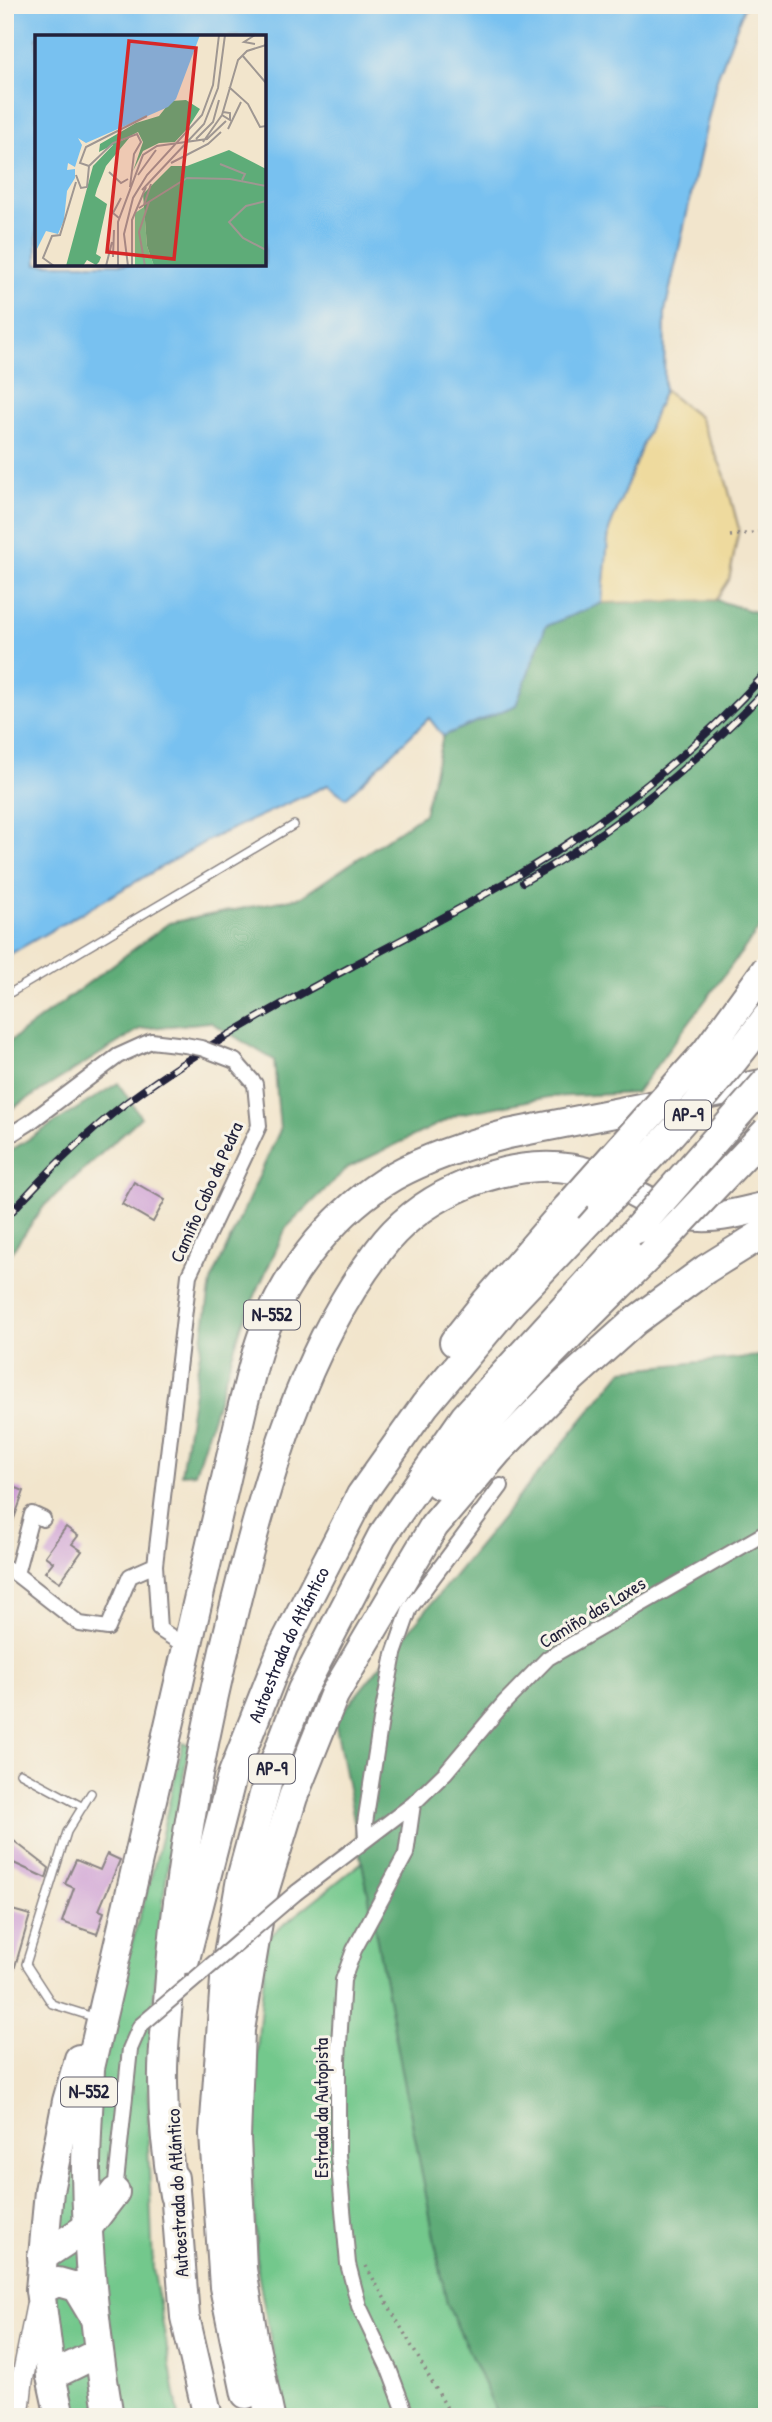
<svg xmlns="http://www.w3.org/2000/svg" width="772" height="2422" viewBox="0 0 772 2422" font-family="'Patrick Hand',sans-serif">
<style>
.green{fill:#73c88c;stroke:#4a7564;stroke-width:2}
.forest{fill:#5eac78;stroke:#40675a;stroke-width:2}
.sand{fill:#eeda9e;stroke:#887e6c;stroke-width:2}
.water{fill:#78c1f0;stroke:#4d7296;stroke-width:2;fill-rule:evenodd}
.building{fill:#cfa1d5}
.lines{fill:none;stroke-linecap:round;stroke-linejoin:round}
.lane-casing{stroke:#8a8484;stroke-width:10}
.street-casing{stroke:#8a8484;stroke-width:18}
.secondary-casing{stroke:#8a8484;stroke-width:24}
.highway-casing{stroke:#8a8484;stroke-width:32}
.path{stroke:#8a8484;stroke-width:3.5;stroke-dasharray:2 5;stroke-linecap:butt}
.lane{stroke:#fff;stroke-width:7}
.street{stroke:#fff;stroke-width:14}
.secondary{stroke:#fff;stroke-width:21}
.highway{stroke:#fff;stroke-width:28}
.rail-casing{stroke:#22223b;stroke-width:8}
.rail{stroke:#f7f3e8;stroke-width:5;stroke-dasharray:16;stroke-linecap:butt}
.street-bridge-casing{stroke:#8a8484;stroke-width:18;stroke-linecap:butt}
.highway-bridge-casing{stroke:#8a8484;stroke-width:32;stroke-linecap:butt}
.street-bridge{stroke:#fff;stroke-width:14}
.highway-bridge{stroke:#fff;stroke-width:28}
.labels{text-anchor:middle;stroke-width:6;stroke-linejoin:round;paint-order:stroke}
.shield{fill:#f7f3e8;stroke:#62616f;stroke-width:2}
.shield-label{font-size:18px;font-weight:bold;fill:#22223b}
.street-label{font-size:19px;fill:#22223b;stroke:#f7f3e8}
.inset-road{fill:none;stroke:#9f9792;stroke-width:2}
.view{fill:#d62828;fill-opacity:0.15;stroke:#d62828;stroke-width:3.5}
.inset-edge{fill:none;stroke:#22223b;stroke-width:3.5}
</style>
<rect width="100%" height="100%" fill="#f7f3e8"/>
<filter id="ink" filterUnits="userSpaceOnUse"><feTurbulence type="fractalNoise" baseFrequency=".0143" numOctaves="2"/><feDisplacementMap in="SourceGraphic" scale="14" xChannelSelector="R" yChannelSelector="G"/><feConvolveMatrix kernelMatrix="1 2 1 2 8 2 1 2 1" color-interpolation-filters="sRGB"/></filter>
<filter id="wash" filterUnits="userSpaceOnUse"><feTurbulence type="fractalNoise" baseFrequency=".00686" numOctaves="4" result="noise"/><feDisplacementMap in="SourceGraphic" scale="28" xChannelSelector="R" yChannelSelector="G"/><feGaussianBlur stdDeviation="1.57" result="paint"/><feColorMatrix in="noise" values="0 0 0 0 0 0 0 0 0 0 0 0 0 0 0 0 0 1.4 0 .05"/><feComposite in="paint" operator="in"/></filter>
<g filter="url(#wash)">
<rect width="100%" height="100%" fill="#f2e5cc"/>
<path class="green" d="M 183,1743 L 189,1745 L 167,1871 L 159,1940 L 150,2041 L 148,2143 L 153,2268 L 179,2417 L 71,2417 L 56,2318 L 57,2213 L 77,2096 L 128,1956 L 156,1859 Z
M 362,1862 L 447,2303 L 499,2417 L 288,2417 L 282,2400 L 257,2268 L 250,2128 L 267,1938 Z"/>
<path class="forest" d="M 716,600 L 767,616 L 767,918 L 636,1093 L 549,1097 L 459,1114 L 347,1168 L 286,1228 L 242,1324 L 195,1473 L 181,1474 L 211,1282 L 280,1130 L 274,1060 L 210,1022 L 140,1029 L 5,1113 L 5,1045 L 169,923 L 301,897 L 424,814 L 443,736 L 516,705 L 546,626 L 602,603 Z
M 118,1083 L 141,1117 L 45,1205 L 5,1261 L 5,1154 Z
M 767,1355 L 767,2417 L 499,2417 L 447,2304 L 335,1721 L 623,1370 Z"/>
<path class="sand" d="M 664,390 L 699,417 L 724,473 L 739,529 L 729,580 L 716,600 L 602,603 L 609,530 Z"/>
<path class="water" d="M 5,5 L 745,5 L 717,79 L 665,311 L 664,390 L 609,530 L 602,603 L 546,626 L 516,705 L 443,736 L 429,718 L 346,798 L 328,785 L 212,838 L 5,957 ZM 37,37 L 264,37 L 264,264 L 37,264 Z"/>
<g id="blocks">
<path class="building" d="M 134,1182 L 165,1200 L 153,1222 L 122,1204 Z
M 9,1485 L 24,1491 L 7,1538 L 5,1495 Z
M 66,1527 L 78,1536 L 72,1544 L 82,1551 L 60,1582 L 45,1572 L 53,1562 L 45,1556 Z
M 5,1834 L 49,1868 L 46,1878 L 5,1859 Z
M 107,1854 L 120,1860 L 99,1910 L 104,1912 L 97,1934 L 62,1922 L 74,1888 L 65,1884 L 76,1860 L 100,1870 Z
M 5,1908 L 30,1915 L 9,1987 L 5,1986 Z"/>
</g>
</g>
<g filter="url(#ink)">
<use href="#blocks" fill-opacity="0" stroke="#8a8484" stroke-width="2"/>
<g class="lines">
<defs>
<path id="lane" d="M 5,996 L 294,825
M 20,1773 L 83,1807
M 90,2016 L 52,2004 L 26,1964 L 67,1832 L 91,1793"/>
<path id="street" d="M 5,1138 L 29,1123 L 118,1056 L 151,1041 L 185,1045
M 5,1568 L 16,1574 L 80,1624 L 108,1628 L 130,1576 L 155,1565
M 16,1574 L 32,1514 L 43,1519
M 187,1647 L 159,1629 L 155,1565 L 189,1275 L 259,1126 L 255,1084 L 235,1061
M 366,1838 L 365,1823 L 381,1720 L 394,1654 L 410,1608 L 501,1486
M 297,1892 L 413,1804 L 445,1773 L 504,1703 L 548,1658 L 767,1532
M 115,2192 L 130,2049 L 140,2026
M 407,2417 L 389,2369 L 359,2306 L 348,2264 L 338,2155 L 338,2060 L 343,1980 L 354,1950 L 406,1854 L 413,1804"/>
<path id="secondary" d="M 18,2417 L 22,2381 L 37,2306"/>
<g id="highway">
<path d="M 454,1342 L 485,1303 L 567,1208"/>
<path d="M 439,1485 C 500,1400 577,1328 650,1255"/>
<path id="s1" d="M 185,1959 L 232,1776 L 283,1647 L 361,1495 L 425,1405 L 507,1307 L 602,1207"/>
<path d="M 174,2178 L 185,2317 L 208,2417"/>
<path d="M 174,2195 C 167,2157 163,2121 163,2082 C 162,2047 168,2011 170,1977 C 181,1849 205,1725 236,1601 C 266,1481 303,1349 379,1250 C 399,1223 426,1203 456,1189 C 497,1169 549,1159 593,1174 C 622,1184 648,1204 677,1213 C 707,1223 737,1213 767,1206"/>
<path d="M 42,2257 L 89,2226 L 115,2192"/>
<path d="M 40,2290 L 58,2282 L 76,2287 L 94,2317"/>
<path d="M 51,2376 L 98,2353"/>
<path d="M 246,2394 L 224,2287 L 214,2134 L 226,1966 L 241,1879 L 269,1776 L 302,1690 L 382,1536 L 465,1417 L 637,1229"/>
<path d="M 60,2417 L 51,2376 L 40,2290 L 49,2191 L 67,2101 L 79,2059"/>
<path d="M 109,2417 C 95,2336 87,2253 86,2170 C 86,2136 89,2102 90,2068 L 243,1405 C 250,1380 255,1353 265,1329 C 290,1268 337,1209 394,1176 C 430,1156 469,1144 508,1134 L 767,1083"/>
<path d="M 270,2417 L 254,2342 L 242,2269 L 236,2138 L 240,2030 L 262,1898 L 293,1797 L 334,1695 L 434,1526 L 498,1451 L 556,1392 L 635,1321 L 706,1269 L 767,1231"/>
</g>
</defs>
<use href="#lane" class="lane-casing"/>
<use href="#street" class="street-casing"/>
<use href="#secondary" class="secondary-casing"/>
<use href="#highway" class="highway-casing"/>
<path class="path" d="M 730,536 L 767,531
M 366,2266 L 452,2417"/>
<use href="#lane" class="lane"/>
<use href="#street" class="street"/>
<use href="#secondary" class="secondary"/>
<use href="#highway" class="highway"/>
<defs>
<path id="rail" d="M 523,882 C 614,832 695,764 767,689
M 5,1219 C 47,1172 93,1125 145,1089 C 272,999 417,939 549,856 C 629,804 703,742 767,672"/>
</defs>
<use href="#rail" class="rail-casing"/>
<use href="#rail" class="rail"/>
<defs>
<path id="street-bridge" d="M 185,1045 L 201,1048 L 235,1061
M 140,2026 L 297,1892"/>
<path id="highway-bridge" d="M 602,1207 C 661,1147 717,1085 767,1017
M 567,1208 L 706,1052 L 767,968
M 637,1229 L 767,1081
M 650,1255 L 767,1131"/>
</defs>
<use href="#street-bridge" class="street-bridge-casing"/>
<use href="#highway-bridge" class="highway-bridge-casing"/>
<use href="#street-bridge" class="street-bridge"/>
<use href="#highway-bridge" class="highway-bridge"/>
</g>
</g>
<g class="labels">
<g class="shield">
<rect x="665" y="1100.5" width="46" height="29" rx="5"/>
<rect x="244" y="1300.5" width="56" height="29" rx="5"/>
<rect x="249" y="1754.5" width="46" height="29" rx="5"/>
<rect x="61" y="2077.5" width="56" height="29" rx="5"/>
</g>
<g class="shield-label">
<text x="688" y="1121">AP-9</text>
<text x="272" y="1321">N-552</text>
<text x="272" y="1775">AP-9</text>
<text x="89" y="2098">N-552</text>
</g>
<g class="street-label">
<text transform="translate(206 1192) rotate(-66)" y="7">Camiño Cabo da Pedra</text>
<text transform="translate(592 1612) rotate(-31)" y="7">Camiño das Laxes</text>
<text dy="7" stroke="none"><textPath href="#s1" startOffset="332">Autoestrada do Atlántico</textPath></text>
<text transform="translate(321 2108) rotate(-90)" y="7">Estrada da Autopista</text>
<text transform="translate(177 2193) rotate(-93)" y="7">Autoestrada do Atlántico</text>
</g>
</g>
<g transform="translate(35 35)">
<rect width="231" height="231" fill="#f2e5cc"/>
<path d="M 109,172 L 112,211 L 119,231 L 100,231 L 100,178 Z" fill="#73c88c"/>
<path d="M 151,65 L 165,74 L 153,93 L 140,107 L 124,108 L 108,116 L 98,136 L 108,107 L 103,97 L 64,117 L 65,109 L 101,88 L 124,81 L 136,66 ZM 95,102 L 71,131 L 62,154 L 60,161 L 72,169 L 61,219 L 66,222 L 64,227 L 61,230 L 52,225 L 48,231 L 31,231 L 58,131 L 79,109 ZM 194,115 L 231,134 L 231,231 L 119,231 L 112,211 L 108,159 L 136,131 L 152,131 Z" fill="#5eac78"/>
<path d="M 0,0 L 165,0 L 141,64 L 133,72 L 51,108 L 43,103 L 47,110 L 40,132 L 33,128 L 32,135 L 40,134 L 40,143 L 32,156 L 29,185 L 23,199 L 11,196 L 2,214 Z" fill="#78c1f0"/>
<path class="inset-road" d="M 220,0 L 209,7 L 220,9M 207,20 L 231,48M 194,52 L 213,69 L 225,92 L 231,91M 188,77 L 195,78 L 195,85 L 187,80 L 203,25 L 212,16 L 231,10M 193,94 L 206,67M 161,104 L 178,87 L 184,65M 168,107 L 187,80M 136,128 L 173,109 L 186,97M 185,129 L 210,139 L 207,145M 54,131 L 78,108 L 102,99 L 106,107 L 99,119 L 95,152M 54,131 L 45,128 L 51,112 L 112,81M 74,137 L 86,148 L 93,144M 41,140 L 46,153 L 52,152 L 54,131M 103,140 L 121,115M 107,155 L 169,89 L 183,53 L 190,0M 231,166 L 211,171 L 194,187 L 208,203 L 231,215M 109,170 L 116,149M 104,173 L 152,143 L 195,144 L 231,151M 84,183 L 78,178 L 86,163M 78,222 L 79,195M 19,231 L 8,223 L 17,201 L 25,200 L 41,147M 71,231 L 77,207M 83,231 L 83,187 L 108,120 L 122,111 L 172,104 L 191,86M 93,231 L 89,199 L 98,163 L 112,140 L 167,80 L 178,50 L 184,0M 97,231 L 97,185 L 111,152M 110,231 L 104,197 L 114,167"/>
<path class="view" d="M 94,6 L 161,13 L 139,224 L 72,217 Z"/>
<rect width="231" height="231" class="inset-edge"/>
</g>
<rect width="772" height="2422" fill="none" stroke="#f7f3e8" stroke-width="28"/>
</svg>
